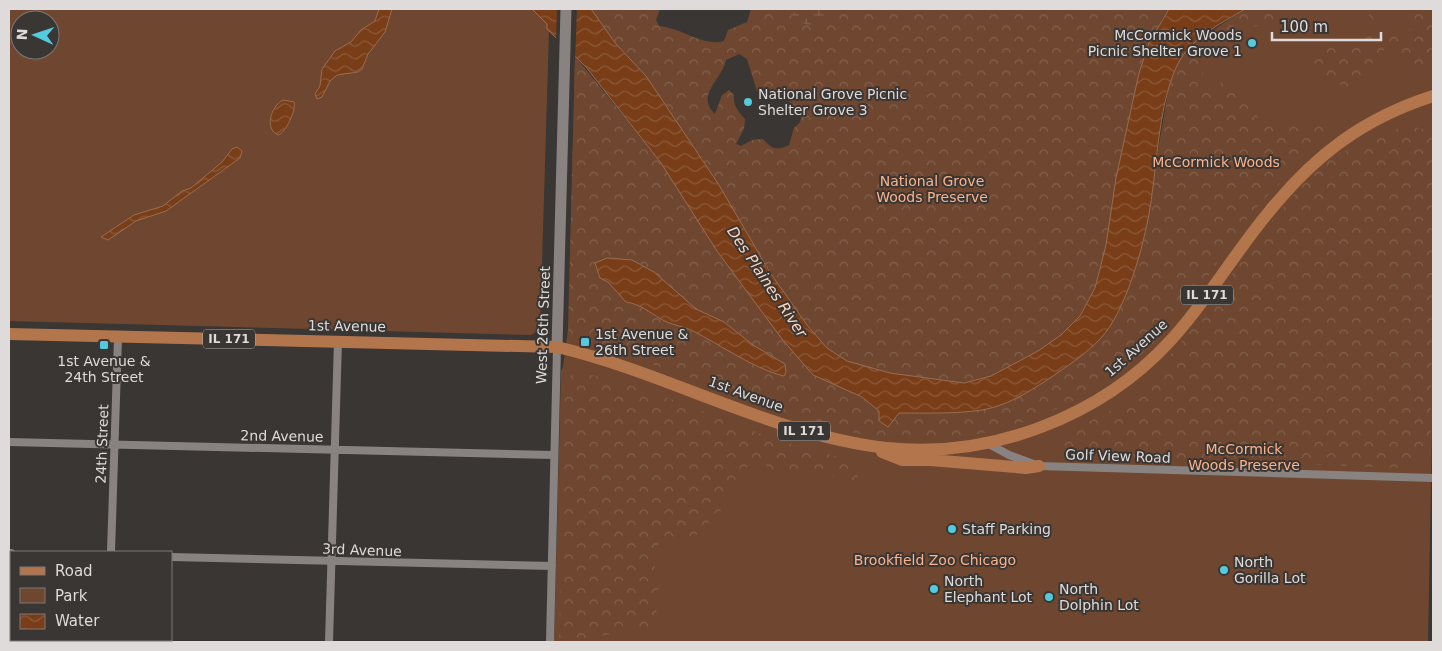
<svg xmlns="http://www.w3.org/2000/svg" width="1442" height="651" viewBox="0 0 1442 651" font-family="'DejaVu Sans',sans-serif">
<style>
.green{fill:#6f4730;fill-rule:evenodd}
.forest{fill:url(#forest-crowns);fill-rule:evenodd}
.wetland{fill:url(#wetland-marsh)}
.water{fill:url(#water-waves);stroke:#976d52}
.pier{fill:#3a3633}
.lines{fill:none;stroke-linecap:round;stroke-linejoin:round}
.minor{stroke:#888380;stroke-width:8}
.secondary{stroke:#888380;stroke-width:11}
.primary{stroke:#b3754b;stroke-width:12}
.poi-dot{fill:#54cade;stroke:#3a3633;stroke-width:2}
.labels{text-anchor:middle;stroke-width:4;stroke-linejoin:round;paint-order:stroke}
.shield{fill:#3a3633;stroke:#adaaa8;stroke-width:1}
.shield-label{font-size:12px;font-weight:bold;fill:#dedbda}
.poi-label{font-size:14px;fill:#dedbda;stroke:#3a3633;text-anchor:start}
.park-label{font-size:14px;fill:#fcb38b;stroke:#3a3633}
.street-label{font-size:14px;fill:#dedbda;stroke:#3a3633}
.water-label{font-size:15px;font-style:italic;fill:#fad5c0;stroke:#3a3633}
</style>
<defs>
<pattern id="forest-crowns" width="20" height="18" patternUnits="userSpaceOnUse" patternTransform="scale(1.25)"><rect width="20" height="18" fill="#6f4730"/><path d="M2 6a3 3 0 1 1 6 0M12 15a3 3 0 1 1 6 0" fill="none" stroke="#83614d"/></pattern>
<pattern id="wetland-marsh" width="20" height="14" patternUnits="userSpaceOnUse" patternTransform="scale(1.25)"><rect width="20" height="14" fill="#6f4730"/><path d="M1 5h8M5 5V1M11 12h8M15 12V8" fill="none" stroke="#83614d"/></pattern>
<pattern id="water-waves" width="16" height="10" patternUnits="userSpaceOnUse" patternTransform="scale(1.25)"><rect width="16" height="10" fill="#793e18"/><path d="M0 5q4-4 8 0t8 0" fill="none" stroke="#8c5939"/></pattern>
</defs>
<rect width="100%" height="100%" fill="#3a3633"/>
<path class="green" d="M 9,9 L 532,9 L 547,24 L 549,31 L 540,330 L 531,335 L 9,321 ZM 20,20 L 50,20 L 50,50 L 20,50 Z
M 1245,9 L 1433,9 L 1433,376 L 1428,642 L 554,642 L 561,371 L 563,367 L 569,322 L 575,56 L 661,163 L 1155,167 L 1170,81 Z"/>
<path class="forest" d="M 591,9 L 660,9 L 656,20 L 659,26 C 682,28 703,47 724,41 L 728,30 L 747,22 L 751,9 L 1169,9 L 1162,19 L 1139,73 L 1116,178 L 1106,245 L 1095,288 L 1080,316 L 1061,335 L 1038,351 L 991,376 L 964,383 L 890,373 L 847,361 L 827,348 L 807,325 L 769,271 L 719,185 L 646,76 L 616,44 ZM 739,54 L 747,59 L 757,91 L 783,96 L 802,113 L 800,122 L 794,128 L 789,145 C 776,151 772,149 763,139 L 752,140 L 741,146 L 736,144 L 744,129 L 745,119 C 738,111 733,106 734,95 L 729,90 L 722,95 L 715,114 C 695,95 722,80 726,60 Z
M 1245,9 L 1298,9 C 1277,24 1251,27 1226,34 L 1218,55 L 1208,59 C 1203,75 1195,82 1211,93 L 1227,77 L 1234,76 L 1239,85 L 1237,94 L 1250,104 L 1261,123 C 1271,117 1275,118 1283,125 L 1321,123 L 1325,133 L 1324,138 C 1303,164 1275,185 1253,212 C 1226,245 1206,284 1178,317 C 1103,407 972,460 855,433 C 797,419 743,396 687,376 C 650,363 613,353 576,341 L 571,336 L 568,329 L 575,56 L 661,163 L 717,251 L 813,375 L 862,397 L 879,412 L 938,413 L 982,410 L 1006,403 L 1075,361 L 1102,337 L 1139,258 L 1150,208 L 1170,81 L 1180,59 L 1192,44 ZM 608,282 L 677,296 L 696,309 L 724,322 L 753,345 L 785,364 L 783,376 C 754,369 721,345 693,331 C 683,326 671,324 661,319 C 649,312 640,304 626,302 Z
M 1395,9 L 1433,9 L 1433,58 L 1421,72 L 1410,71 L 1403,57 L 1387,46 L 1367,70 L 1343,91 L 1339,81 L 1333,78 L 1323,82 L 1315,78 L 1310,69 L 1312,59 L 1326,42 L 1356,38 L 1370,13 L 1378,14 L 1381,19 L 1374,35 L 1392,33 L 1399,38 L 1416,25 L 1414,15 Z
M 1412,126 L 1424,130 L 1433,138 L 1431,438 L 1422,462 L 1408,467 L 1398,468 L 1069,456 L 1064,453 L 1065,439 L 1068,433 L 1111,410 L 1173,361 L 1170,355 C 1217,302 1252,239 1301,187 C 1312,175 1327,158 1342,152 C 1347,149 1355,151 1360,148 C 1378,137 1391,129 1412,126 Z
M 575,372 C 639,382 713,417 775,439 C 803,449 832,455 860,462 L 855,495 L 848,482 L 825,473 L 772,471 L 765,464 L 752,463 L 741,472 L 724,507 L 694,537 C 676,537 658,538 649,555 C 663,577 658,602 654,627 C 630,633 606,633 581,640 L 582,642 L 559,642 L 565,381 Z"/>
<path class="wetland" d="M 815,9 L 846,9 C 822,14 831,32 802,23 L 790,28 L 790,20 L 794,12 Z"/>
<path class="water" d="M 379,9 L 392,9 L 385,32 L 368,54 L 362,69 L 358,72 L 337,75 L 330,81 L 322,97 L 317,99 L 315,94 L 320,86 L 322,69 L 335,51 L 351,42 L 361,30 L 375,21 Z
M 532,9 L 591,9 L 616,44 L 646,76 L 719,185 L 769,271 L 807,325 L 827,348 L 847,361 L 890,373 L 964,383 L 991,376 L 1038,351 L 1061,335 L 1080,316 L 1095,288 L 1106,245 L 1116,178 L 1139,73 L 1149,43 L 1169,9 L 1245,9 C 1222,23 1194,36 1180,60 C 1159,96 1157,166 1150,208 C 1144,245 1126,311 1101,338 C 1085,355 1066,367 1047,380 C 1027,393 1006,406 982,410 C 955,414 926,413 899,413 L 888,427 L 879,421 L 879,411 L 862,397 L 813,375 L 782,339 L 717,251 L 661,163 L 586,67 L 547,29 L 547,24 Z
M 283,100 L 294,102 C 297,109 285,134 278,135 C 264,129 271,106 283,100 Z
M 237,147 L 242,151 L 240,158 L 166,211 L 136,221 L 108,240 L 101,237 L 134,215 L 163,206 L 182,191 L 191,188 L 222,162 L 232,149 Z
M 607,258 L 632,260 L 654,272 L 696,309 L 724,322 L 753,345 L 785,364 L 786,372 L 784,376 C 754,369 721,345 693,331 C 683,326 671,325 661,319 C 649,312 640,304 626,302 L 608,282 L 600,278 L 595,263 Z"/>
<path class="pier" d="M 557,9 L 577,9 L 575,60 L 556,41 Z"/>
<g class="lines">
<path class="minor" d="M 9,442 L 554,455
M 987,443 L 1009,455 L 1039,466 L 1433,478
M 111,552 L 118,337
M 9,553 L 11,553
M 171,557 L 552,566
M 109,642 L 109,640
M 329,642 L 338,341
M 550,642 L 557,347"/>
<path class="secondary" d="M 557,347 L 566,9"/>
<path class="primary" d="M 9,334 L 557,347 C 668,373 772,435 887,448 C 990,459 1101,417 1171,340 C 1207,301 1234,254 1268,213 C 1315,155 1362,119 1433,96
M 882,452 L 902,460 L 930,460 L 1026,468 L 1039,466"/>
</g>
<g class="poi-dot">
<circle cx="1252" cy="43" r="5"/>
<circle cx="748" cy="102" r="5"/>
<rect x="580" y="337" width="10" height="10" rx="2.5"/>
<rect x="99" y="340" width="10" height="10" rx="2.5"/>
<circle cx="952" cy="529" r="5"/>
<circle cx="1224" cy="570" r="5"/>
<circle cx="934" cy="589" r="5"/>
<circle cx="1049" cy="597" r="5"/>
</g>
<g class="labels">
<g class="shield">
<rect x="1181" y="285.5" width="52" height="19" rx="4"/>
<rect x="203" y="329.5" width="52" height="19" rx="4"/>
<rect x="778" y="421.5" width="52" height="19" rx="4"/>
</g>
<g class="shield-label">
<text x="1207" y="299">IL 171</text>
<text x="229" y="343">IL 171</text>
<text x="804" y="435">IL 171</text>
</g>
<g class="poi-label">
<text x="1242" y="40" text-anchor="end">McCormick Woods<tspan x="1242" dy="16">Picnic Shelter Grove 1</tspan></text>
<text x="758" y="99">National Grove Picnic<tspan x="758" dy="16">Shelter Grove 3</tspan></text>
<text x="595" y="339">1st Avenue &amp;<tspan x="595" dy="16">26th Street</tspan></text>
<text x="104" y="366" text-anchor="middle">1st Avenue &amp;<tspan x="104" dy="16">24th Street</tspan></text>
<text x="962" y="534">Staff Parking</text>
<text x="1234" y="567">North<tspan x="1234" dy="16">Gorilla Lot</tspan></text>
<text x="944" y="586">North<tspan x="944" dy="16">Elephant Lot</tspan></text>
<text x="1059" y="594">North<tspan x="1059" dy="16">Dolphin Lot</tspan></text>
</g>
<g class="park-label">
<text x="1216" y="167">McCormick Woods</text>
<text x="932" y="186">National Grove<tspan x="932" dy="16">Woods Preserve</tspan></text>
<text x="1244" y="454">McCormick<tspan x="1244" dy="16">Woods Preserve</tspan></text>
<text x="935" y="565">Brookfield Zoo Chicago</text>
</g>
<g class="street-label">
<text transform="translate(543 325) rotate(-88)" y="5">West 26th Street</text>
<text transform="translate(347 326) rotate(1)" y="5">1st Avenue</text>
<text transform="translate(1136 348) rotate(-42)" y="5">1st Avenue</text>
<text transform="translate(746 394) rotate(20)" y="5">1st Avenue</text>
<text transform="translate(282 436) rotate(1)" y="5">2nd Avenue</text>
<text transform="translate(102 444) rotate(-88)" y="5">24th Street</text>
<text transform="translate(1118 456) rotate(2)" y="5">Golf View Road</text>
<text transform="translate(362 550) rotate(2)" y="5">3rd Avenue</text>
</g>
<g class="water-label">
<text transform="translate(767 282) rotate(56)" y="5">Des Plaines River</text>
</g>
</g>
<rect width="1442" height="651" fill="none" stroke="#dedbda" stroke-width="20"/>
<rect x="10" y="551" width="162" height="90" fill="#3a3633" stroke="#7c7876"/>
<rect x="20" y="567" width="25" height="8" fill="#b3754b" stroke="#7c7876"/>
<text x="55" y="576" font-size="15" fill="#dedbda">Road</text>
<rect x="20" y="588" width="25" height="15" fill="#6f4730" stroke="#7c7876"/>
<text x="55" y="601" font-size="15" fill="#dedbda">Park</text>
<rect x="20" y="614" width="25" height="15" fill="url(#water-waves)" stroke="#7c7876"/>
<text x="55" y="626" font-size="15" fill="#dedbda">Water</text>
<g transform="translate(35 35) rotate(273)"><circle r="24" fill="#3a3633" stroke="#7c7876"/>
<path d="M0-4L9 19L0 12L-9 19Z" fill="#54cade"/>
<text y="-8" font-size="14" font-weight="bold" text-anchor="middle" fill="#dedbda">N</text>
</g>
<path d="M1272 32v8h109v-8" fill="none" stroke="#dedbda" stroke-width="2.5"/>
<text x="1280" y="32" font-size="15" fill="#dedbda" stroke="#3a3633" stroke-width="4" paint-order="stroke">100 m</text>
</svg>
